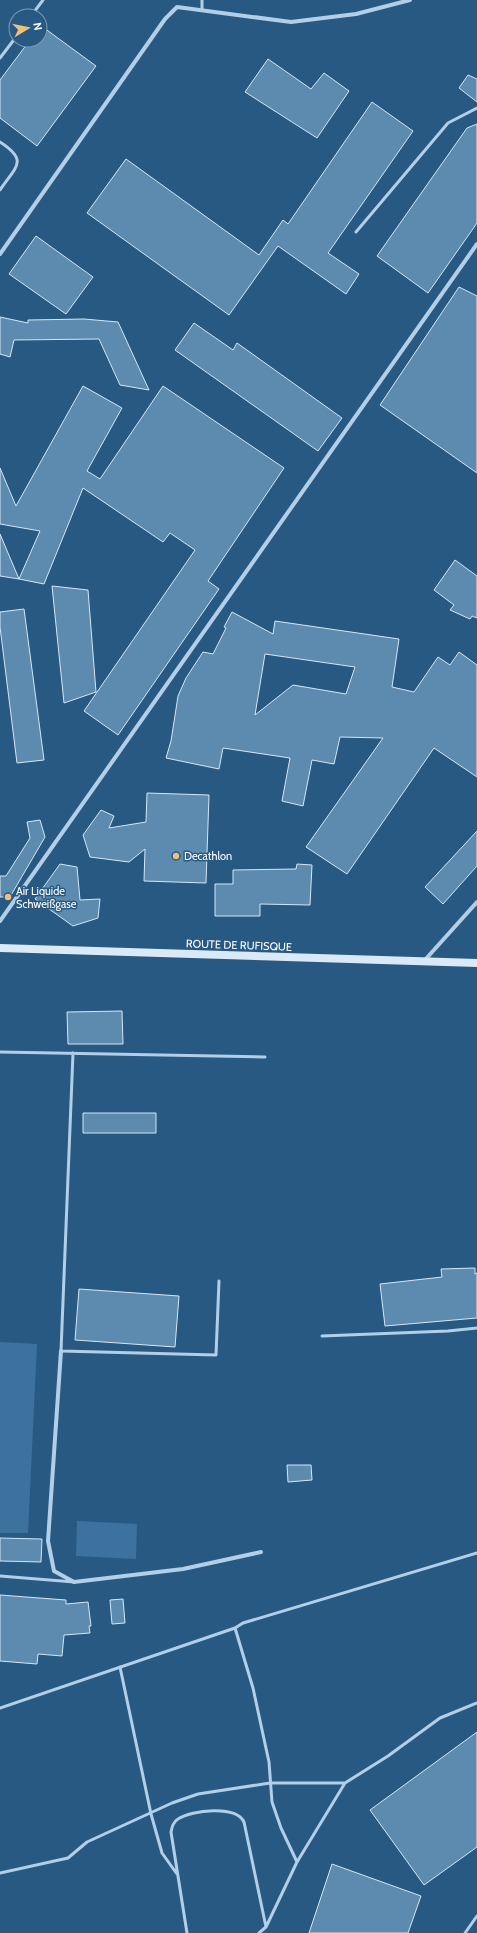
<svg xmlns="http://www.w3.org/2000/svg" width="477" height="1933" viewBox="0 0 477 1933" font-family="Cabin,sans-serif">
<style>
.green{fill:#3d729f}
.building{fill:#5d8bb0;stroke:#d5e7f5;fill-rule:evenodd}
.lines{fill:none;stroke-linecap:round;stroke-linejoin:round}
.service{stroke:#b2cfe7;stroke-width:3}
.minor{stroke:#b2cfe7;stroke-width:4}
.secondary{stroke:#dbe9f6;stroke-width:8}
.poi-dot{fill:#eec078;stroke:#285983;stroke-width:1.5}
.labels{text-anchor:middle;stroke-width:3;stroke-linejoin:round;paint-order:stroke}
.poi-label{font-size:11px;fill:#fff;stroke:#285983;text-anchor:start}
.street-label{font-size:11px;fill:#fff;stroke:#285983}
</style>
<rect width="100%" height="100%" fill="#285983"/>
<path class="green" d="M 0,1342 L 37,1344 L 28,1533 L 0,1533 Z
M 77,1521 L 137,1524 L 136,1559 L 76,1556 Z"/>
<path class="building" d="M 40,25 L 96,66 L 37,146 L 0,118 L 0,80 L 30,40 L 40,40 Z
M 268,59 L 311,89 L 324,73 L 349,91 L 317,138 L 245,92 Z
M 468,75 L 477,79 L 477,102 L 459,88 Z
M 372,102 L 413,131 L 328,253 L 359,274 L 346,294 L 278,246 L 229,315 L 87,213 L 126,159 L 259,255 L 283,220 L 288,224 Z
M 477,124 L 477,223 L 428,293 L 377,256 L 467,128 Z
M 36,236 L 93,277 L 66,314 L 9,274 Z
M 459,287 L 477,296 L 477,473 L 380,405 Z
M 0,317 L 28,323 L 28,320 L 84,319 L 118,322 L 149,390 L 120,385 L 99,339 L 14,340 L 10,357 L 0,354 Z
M 194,323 L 233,350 L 237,343 L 342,418 L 318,451 L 175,350 Z
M 83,386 L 122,408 L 87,471 L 100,479 L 163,386 L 284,468 L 208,581 L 219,589 L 118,735 L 84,711 L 195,550 L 170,533 L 163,542 L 83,488 L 44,584 L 19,579 L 40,531 L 0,524 L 0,468 L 16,506 Z
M 0,534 L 19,579 L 0,576 Z
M 455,560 L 477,576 L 477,618 L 472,616 L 470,619 L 450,610 L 454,605 L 434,590 Z
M 52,586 L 88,590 L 96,692 L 64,703 Z
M 24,609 L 44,760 L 17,763 L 0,627 L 0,612 Z
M 232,612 L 273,634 L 275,621 L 399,639 L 392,687 L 414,692 L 438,657 L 450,665 L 459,652 L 477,665 L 477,777 L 434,748 L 347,874 L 306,847 L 383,738 L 340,737 L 334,764 L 312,760 L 303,806 L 282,801 L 290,758 L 223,748 L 219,769 L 166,758 L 171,741 L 178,696 L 186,678 L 203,652 L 213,654 L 226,628 L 224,627 ZM 265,654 L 355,667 L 346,694 L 293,685 L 255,715 Z
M 147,793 L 209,795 L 206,883 L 144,881 L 145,849 L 129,862 L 90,857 L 83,835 L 101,810 L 114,816 L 109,828 L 146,822 Z
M 40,820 L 45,837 L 10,897 L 0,897 L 0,876 L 6,876 L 30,838 L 27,822 Z
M 477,831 L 477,866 L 443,904 L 425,887 Z
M 60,864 L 77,867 L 80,900 L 100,899 L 98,918 L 73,926 L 35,899 Z
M 297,864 L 312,865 L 310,905 L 260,904 L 260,916 L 215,916 L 215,884 L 233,884 L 233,870 L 296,869 Z
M 122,1011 L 123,1044 L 68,1044 L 67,1012 Z
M 83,1113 L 156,1113 L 156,1133 L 83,1133 Z
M 475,1268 L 475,1274 L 477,1273 L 477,1318 L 385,1326 L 380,1284 L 442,1277 L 441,1269 Z
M 79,1289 L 179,1296 L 175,1347 L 75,1340 Z
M 287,1465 L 311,1465 L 312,1480 L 288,1482 Z
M 0,1538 L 42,1539 L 41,1562 L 0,1561 Z
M 0,1595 L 66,1600 L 66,1604 L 88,1602 L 91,1626 L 89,1626 L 90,1633 L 64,1635 L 62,1656 L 38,1654 L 37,1664 L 0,1661 Z
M 123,1599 L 125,1623 L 112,1624 L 110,1600 Z
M 477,1732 L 477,1847 L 424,1885 L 370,1810 Z
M 332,1864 L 421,1896 L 408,1933 L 309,1933 Z"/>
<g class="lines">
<path class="service" d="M 202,10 L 202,0
M 31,16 L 43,0
M 0,58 L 16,37
M 0,142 C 29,161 16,166 0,190
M 356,232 L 448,123 L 477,108
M 0,1052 L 265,1057
M 73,1053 L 61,1351 L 216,1355 L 219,1281
M 322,1336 L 448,1331 L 477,1328
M 0,1576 L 74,1582
M 235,1628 L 253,1688 L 264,1739 L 269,1762 L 272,1802 L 281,1828 L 297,1862
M 120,1667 L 151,1814 L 162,1853 L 177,1874
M 0,1708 L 235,1628 L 243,1623 L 477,1553
M 0,1873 L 68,1858 L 87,1842 L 172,1803 L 198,1794 L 270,1783 L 345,1783
M 187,1933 L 171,1832 C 172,1827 173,1822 178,1819 C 192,1810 236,1805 244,1822 L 266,1927
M 259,1933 L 266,1927 L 297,1862 L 345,1783 L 388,1756 L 440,1718 L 477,1703
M 465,1933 L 477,1916"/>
<path class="minor" d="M 0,254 L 165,19 L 177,7 L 291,22 L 356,14 L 410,0
M 0,921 L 477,244
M 424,961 L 477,902
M 61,1351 L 48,1541 L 54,1571 L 74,1582 L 183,1569 L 261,1552"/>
<path class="secondary" d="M 0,948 L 477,963"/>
</g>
<g class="poi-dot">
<circle cx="176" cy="856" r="4"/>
<circle cx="8" cy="897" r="4"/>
</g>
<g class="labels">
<g class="poi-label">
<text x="184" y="860">Decathlon</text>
<text x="16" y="895">Air Liquide<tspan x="16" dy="13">Schweißgase</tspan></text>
</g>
<g class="street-label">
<text transform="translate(239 945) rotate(2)" y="4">ROUTE DE RUFISQUE</text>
</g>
</g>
<g transform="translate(28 28) rotate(80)"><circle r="19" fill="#285983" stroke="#7e9bb5"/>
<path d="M0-3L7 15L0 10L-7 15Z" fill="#eec078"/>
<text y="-6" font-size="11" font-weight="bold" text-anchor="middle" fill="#ffffff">N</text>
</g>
</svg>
